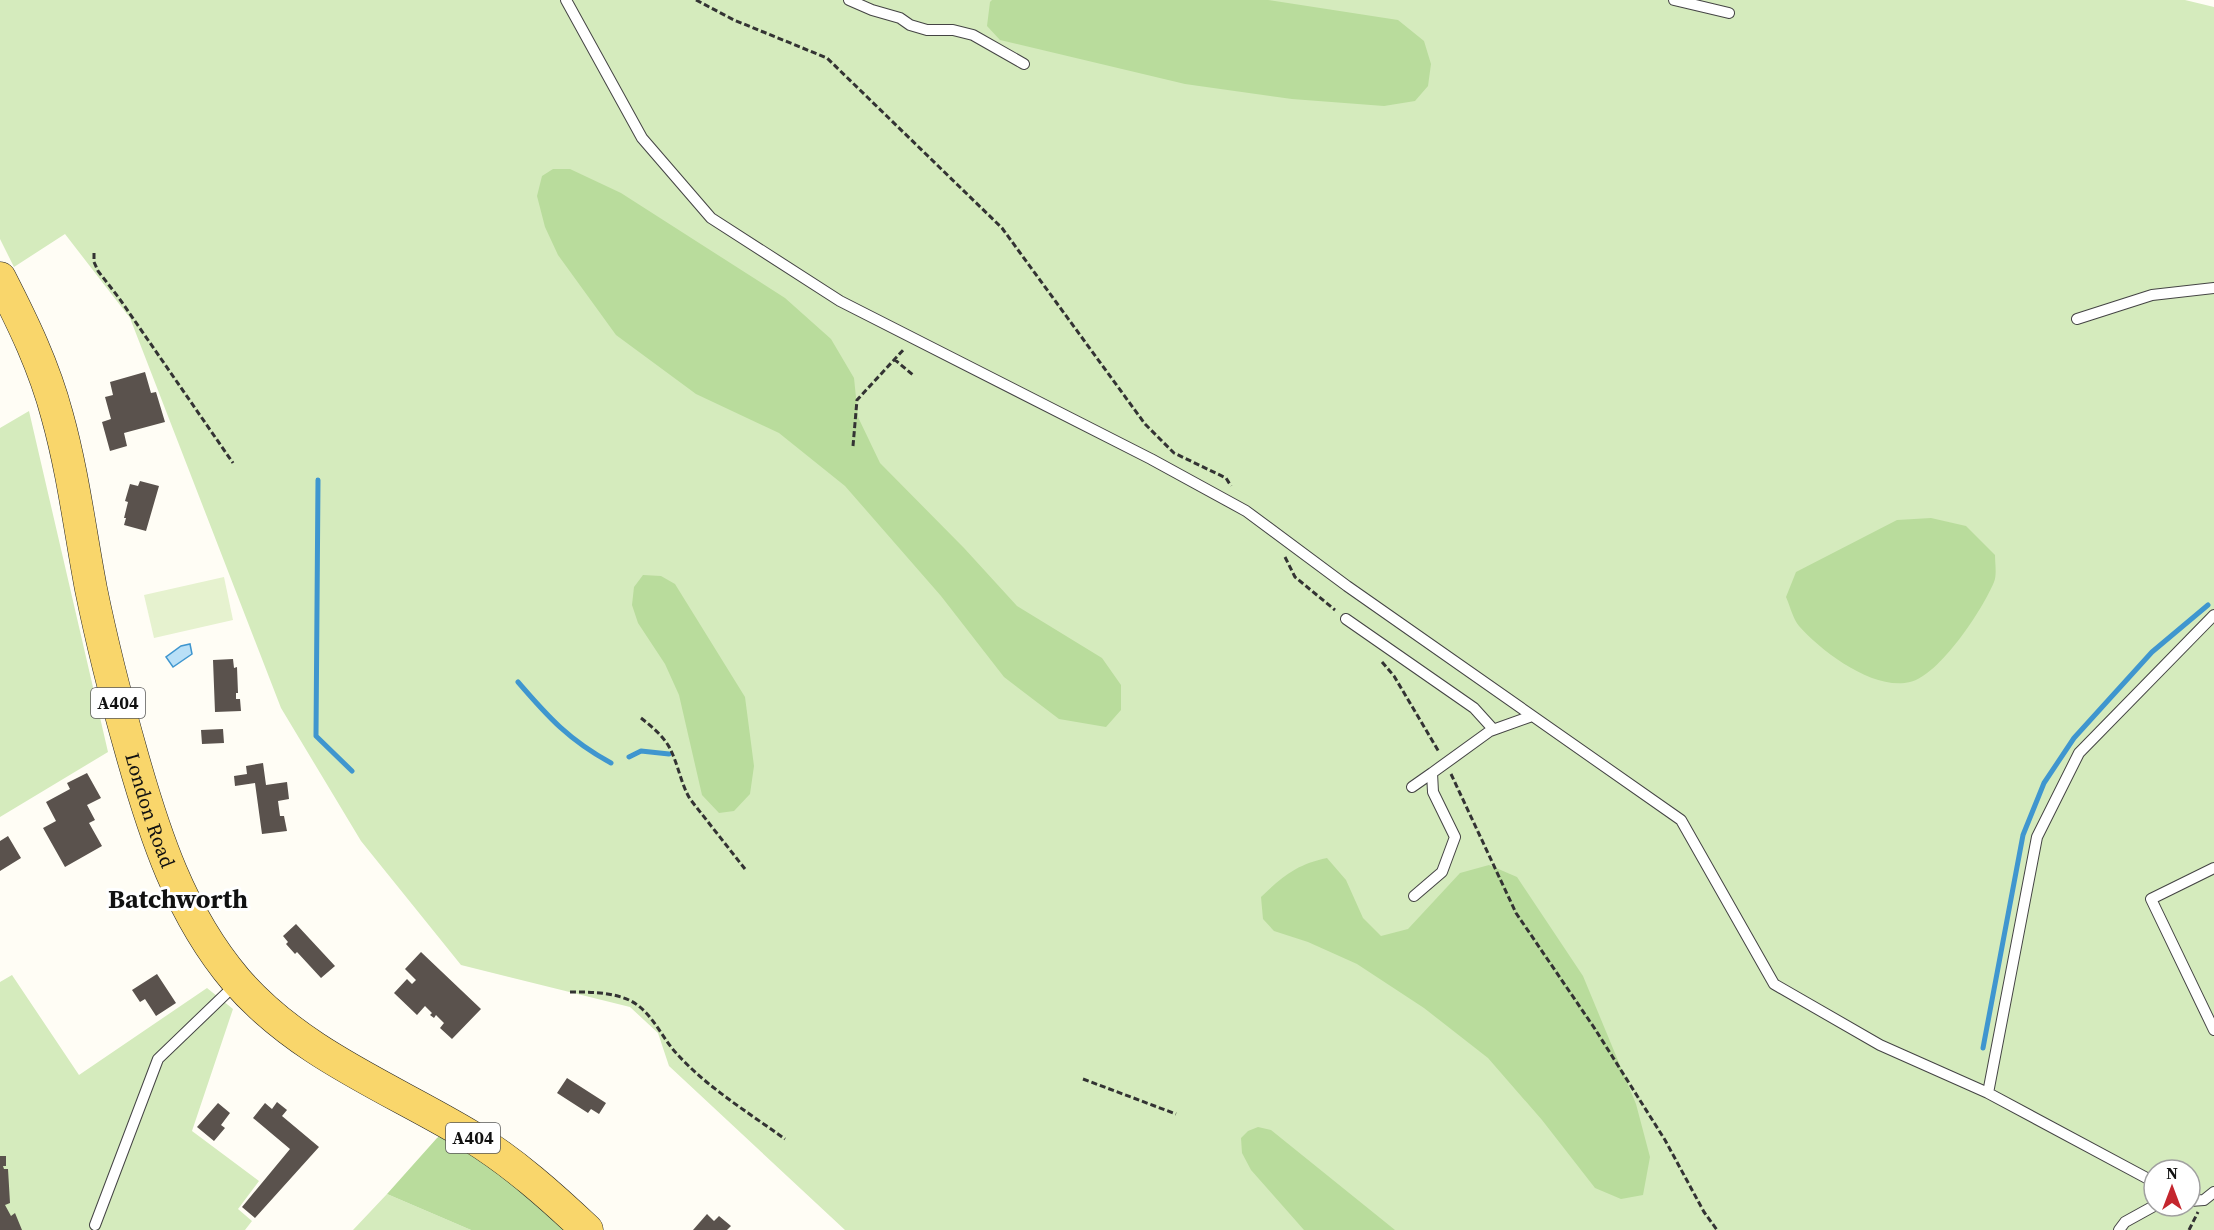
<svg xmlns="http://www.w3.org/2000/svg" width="2214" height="1230" viewBox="0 0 2214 1230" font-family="'Source Serif 4',serif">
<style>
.green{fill:#d5ebbd;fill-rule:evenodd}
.forest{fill:#b9dc9c}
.pitch{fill:#e6f2cf}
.water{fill:#b9e0f7;stroke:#3f96cf;stroke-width:1.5}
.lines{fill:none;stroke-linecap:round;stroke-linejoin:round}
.stream{stroke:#3f96cf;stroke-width:5}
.building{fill:#5a524d}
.lane-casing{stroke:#444;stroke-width:12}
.primary-casing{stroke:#222;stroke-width:33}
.path{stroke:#333;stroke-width:3;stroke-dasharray:6 3;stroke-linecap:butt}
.lane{stroke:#fff;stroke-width:10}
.primary{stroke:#f9d66b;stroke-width:32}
.labels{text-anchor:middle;stroke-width:6;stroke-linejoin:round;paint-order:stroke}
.shield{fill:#fff;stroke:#585858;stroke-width:1.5}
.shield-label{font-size:18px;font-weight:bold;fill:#111}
.street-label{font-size:20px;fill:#111;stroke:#fff}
.district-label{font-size:26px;font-weight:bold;fill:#111;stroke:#fff}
</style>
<rect width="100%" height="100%" fill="#fffdf5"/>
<path class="green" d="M 0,0 L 2185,0 L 2214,7 L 2214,1230 L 845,1230 L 669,1066 L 658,1033 L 630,1007 L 461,965 L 361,841 L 281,708 L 130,318 L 65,234 L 14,267 L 0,239 ZM 2154,1170 L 2190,1170 L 2190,1206 L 2154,1206 Z
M 29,411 L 108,752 L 0,817 L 0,428 Z
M 12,975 L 79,1075 L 207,988 L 233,1009 L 192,1131 L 259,1181 L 238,1209 L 252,1221 L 245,1230 L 0,1230 L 0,982 Z
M 387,1194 L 471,1230 L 353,1230 Z"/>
<path class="forest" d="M 992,0 L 1268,0 L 1398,20 L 1424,41 L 1431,64 L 1428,86 L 1415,101 L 1384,106 L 1292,99 L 1185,84 L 1000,40 L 987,26 L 990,2 Z
M 553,169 L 570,169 L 621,193 L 785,298 L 831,339 L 854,378 L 858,417 L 880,463 L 964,548 L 1017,606 L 1102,658 L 1121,685 L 1121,710 L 1106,727 L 1059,719 L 1004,677 L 941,596 L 845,486 L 779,433 L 696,394 L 616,335 L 558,255 L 545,227 L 537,196 L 542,176 Z
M 1931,518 L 1966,526 L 1995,555 C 1995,563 1997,575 1994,582 C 1983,609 1939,676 1910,682 C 1874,691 1822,652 1799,626 C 1793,619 1790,606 1786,597 L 1796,572 L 1897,520 Z
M 643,575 L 661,576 L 675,584 L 745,697 L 754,766 L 750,794 L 734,811 L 719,813 L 702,795 L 679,695 L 665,664 L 638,623 L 632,605 L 634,587 Z
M 1327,858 L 1346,880 L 1363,918 L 1381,936 L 1408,929 L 1460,873 L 1489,865 L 1517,877 L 1583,976 L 1636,1104 L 1650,1157 L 1643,1195 L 1621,1199 L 1595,1188 L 1542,1120 L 1488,1058 L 1424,1008 L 1357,964 L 1308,942 L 1274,931 L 1263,919 L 1261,897 C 1282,877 1297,864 1327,858 Z
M 1258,1127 L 1271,1130 L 1395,1230 L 1304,1230 L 1251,1170 L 1242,1153 L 1241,1138 L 1248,1131 Z
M 444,1133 L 496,1165 L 568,1230 L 471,1230 L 387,1194 L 437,1138 Z"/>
<path class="pitch" d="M 224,577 L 233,620 L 154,638 L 144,595 Z"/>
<path class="water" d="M 190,644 L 192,654 L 173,667 L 166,657 L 181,646 Z"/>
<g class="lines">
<path class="stream" d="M 318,480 L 316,736 L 352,771
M 518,682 C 549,718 569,740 611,763
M 629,757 L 641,751 L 669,754
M 1983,1048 L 2023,835 L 2044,783 L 2074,738 L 2152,652 L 2208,605"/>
</g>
<path class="building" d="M 145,372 L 151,393 L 156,392 L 165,422 L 124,433 L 127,446 L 110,451 L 102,422 L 111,419 L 105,397 L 113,395 L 110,382 Z
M 140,481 L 159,486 L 146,531 L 124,525 L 126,518 L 124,518 L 128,502 L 125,501 L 130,484 L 138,486 Z
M 233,659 L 234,668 L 237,667 L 238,693 L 236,693 L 236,699 L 240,699 L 241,711 L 215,712 L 213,660 Z
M 223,729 L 224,743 L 202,744 L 201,730 Z
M 263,763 L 266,785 L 287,782 L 289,799 L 278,801 L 280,816 L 284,816 L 287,831 L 262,834 L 255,783 L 235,786 L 234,776 L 247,774 L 246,766 Z
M 87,773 L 101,798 L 87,805 L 95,820 L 89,823 L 102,846 L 65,867 L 43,828 L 56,821 L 46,802 L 70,789 L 67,783 Z
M 8,836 L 21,858 L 0,871 L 0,841 Z
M 296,924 L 335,966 L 321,978 L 297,952 L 295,954 L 286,944 L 288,942 L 283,936 Z
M 421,952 L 481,1009 L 452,1039 L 440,1028 L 444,1023 L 436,1015 L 434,1018 L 430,1015 L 432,1013 L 425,1006 L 417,1015 L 394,993 L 407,979 L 412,984 L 416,980 L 405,969 Z
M 157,974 L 176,1003 L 156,1016 L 145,999 L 140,1002 L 132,990 Z
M 567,1078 L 606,1103 L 599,1114 L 591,1109 L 588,1113 L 557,1093 Z
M 277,1102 L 287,1110 L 282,1116 L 319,1147 L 255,1218 L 242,1207 L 290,1149 L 253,1118 L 265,1103 L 272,1109 Z
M 218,1103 L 230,1113 L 221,1125 L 225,1128 L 214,1141 L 197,1127 Z
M 0,1156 L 6,1156 L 6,1166 L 3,1166 L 4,1169 L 8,1169 L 10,1203 L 5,1205 L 11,1216 L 15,1213 L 22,1230 L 0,1230 Z
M 707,1214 L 714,1221 L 719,1216 L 731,1226 L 727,1230 L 693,1230 Z"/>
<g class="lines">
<defs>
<path id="lane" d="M 566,0 L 642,138 L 711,218 L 840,301 L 1151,459 L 1246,511 L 1347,586 L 1681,820 L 1774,984 L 1880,1045 L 1988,1093 L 2154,1182
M 849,0 L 872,10 L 900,18 L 910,25 L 927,30 L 953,30 L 973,35 L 1024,64
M 1674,0 L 1729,13
M 2077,319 L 2152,295 L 2214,288
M 1346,619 L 1474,708 L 1493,729
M 1412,787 L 1432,773
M 2214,868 L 2151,899 L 2214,1030
M 1414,896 L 1442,872 L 1455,837 L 1433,792 L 1432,773 L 1490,731 L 1532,716
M 1988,1093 L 2037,837 L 2079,753 L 2214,615
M 2190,1201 L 2204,1200 L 2214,1192
M 95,1225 L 158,1059 L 236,984
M 2119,1230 L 2125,1222 L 2154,1206"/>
<g id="primary">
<path id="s1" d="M 0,278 C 23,323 44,366 57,415 C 73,472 80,531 91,589 C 102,643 116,698 131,751 C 154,833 180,914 236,980 C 300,1054 391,1088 472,1137 C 514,1163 551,1196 587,1230"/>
</g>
</defs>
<use href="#lane" class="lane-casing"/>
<use href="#primary" class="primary-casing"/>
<path class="path" d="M 696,0 L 734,20 L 827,58 L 1002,228 L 1145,424 L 1174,453 L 1226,478 L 1231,486
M 94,253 L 94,262 L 98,271 L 119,298 L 233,463
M 894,359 L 913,375
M 853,446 L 857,400 L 905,348
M 1285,557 L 1295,577 L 1335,610
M 1382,662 L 1394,676 L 1439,752
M 641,718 C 651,726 661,734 668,745 C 678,762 680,782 690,799 L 745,869
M 1451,774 L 1516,913 L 1595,1029 L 1665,1140 L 1704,1212 L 1717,1230
M 570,992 C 590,992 611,992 629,1000 C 652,1011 661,1037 677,1054 C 708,1088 749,1113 785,1139
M 1083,1079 L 1176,1114
M 2189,1230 L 2198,1212"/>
<use href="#lane" class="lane"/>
<use href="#primary" class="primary"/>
</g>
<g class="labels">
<g class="shield">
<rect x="91" y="688" width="54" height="30" rx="4.5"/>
<rect x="446" y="1123" width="54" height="30" rx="4.5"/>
</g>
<g class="shield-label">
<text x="118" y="709">A404</text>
<text x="473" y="1144">A404</text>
</g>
<g class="street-label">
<text dy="7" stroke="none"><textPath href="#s1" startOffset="555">London Road</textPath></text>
</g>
<g class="district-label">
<text x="178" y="908">Batchworth</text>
</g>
</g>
<g transform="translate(2172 1188)"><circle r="28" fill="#ffffff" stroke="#a0a0a0" stroke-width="1.5"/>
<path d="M0-4.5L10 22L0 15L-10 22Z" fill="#c4262e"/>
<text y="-9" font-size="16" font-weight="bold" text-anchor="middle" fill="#111111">N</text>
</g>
</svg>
